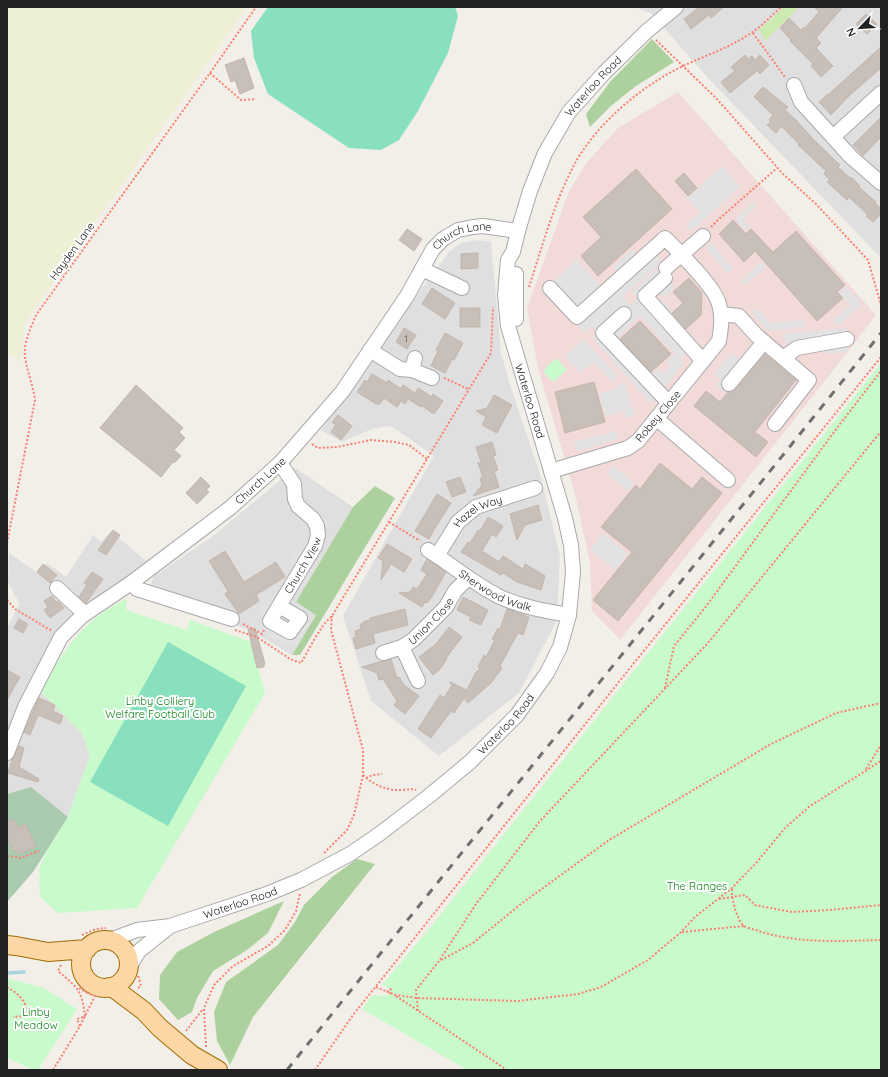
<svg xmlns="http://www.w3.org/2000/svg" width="888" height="1077" viewBox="0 0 888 1077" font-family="Quicksand,sans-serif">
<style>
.residential{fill:#e0dfdf}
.commercial{fill:#f2dad9}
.farmland{fill:#eef0d5}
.grass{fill:#cdebb0}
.forest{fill:#add19e}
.cemetery{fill:#aacbaf}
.park{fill:#c8facc}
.pitch{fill:#88e0be}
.parking{fill:#e2e2e2;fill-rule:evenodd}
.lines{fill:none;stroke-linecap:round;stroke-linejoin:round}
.stream{stroke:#aad3df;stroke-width:3.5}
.building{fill:#c7bfb8;stroke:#c4b6ab}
.minor-casing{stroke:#a9a9a9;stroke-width:16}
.major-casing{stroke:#a06b00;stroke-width:20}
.path{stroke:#fa8072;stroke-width:2;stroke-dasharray:2 2;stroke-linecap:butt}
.minor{stroke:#fff;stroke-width:14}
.major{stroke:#fcd6a4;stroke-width:18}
.rail{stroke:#707070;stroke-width:3;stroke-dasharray:8 8;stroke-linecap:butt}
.labels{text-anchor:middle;stroke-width:4;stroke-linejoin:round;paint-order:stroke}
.number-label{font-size:9px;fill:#4b4948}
.street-label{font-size:11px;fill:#222;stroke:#fff}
.park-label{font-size:11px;fill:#0c8416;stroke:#fff}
</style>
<rect width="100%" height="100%" fill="#f2efe9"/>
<path class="residential" d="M 635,7 L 881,7 L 881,258 L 707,77 L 652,14 Z
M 477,240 L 491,242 L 501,353 L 511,388 L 540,474 L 560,556 L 557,620 L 519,693 L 439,756 L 371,701 L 343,616 L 396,522 L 434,456 L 394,428 L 387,426 L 372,429 L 342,442 L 321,430 L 396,323 L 449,252 L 461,243 Z
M 295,468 L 353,507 L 296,602 L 316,614 L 292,655 L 253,632 L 228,622 L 148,598 L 153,577 L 213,536 Z
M 111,531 L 147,562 L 59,630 L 32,681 L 42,693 L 82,733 L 90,755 L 68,817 L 31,787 L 7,794 L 7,628 L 20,603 L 15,596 L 8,582 L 9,553 L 38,573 L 47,563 L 66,577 L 93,535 L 101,542 Z"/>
<path class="commercial" d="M 678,92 L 876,315 L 850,349 L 620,640 L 592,611 L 590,564 L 576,498 L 538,368 L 527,308 L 569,191 L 587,162 L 618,128 Z"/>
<path class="farmland" d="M 7,7 L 247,7 L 25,323 L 20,361 L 7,353 Z"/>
<path class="grass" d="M 784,7 L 799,7 L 765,41 L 759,30 Z"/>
<path class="forest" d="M 652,39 L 674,62 L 636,86 L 612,105 L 590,127 L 586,114 L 610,82 Z
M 375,486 L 395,498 L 300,655 L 292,655 L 316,615 L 296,602 L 353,507 Z
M 357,859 L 375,864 L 253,1017 L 230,1065 L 217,1041 L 214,1012 L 226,982 L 278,945 L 295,922 L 304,905 L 332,877 Z
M 284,901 L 268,933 L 247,950 L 213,971 L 197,998 L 192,1012 L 178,1020 L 159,999 L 160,975 L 177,952 L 214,932 Z"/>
<path class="cemetery" d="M 31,787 L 68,817 L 33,872 L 7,902 L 7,794 Z"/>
<path class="park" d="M 556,358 L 567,370 L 553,382 L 543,371 Z
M 881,363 L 881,1070 L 467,1070 L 362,1009 L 373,995 L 387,996 L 391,989 L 382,985 L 429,929 L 632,673 Z
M 127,599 L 126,610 L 187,630 L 190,620 L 251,642 L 265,693 L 137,908 L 58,913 L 40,897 L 39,870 L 45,854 L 68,817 L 90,755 L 82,733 L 42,693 L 44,686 C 51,674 58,660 67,649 C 80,629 105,608 127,599 Z
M 7,978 L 44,988 L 77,1009 L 38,1070 C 30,1070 16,1061 7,1058 Z"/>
<path class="pitch" d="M 268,7 L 455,7 L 458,16 L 448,53 L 418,111 L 399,140 L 381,150 L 349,148 L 268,94 L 254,58 L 251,31 Z
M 168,642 L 246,686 L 168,826 L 90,782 Z"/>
<path class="parking" d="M 722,166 L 740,187 L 692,231 L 686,225 L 700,212 L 687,198 Z
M 753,202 L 757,206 L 743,219 L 750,227 L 746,231 L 735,219 Z
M 710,242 L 733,268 L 727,273 L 705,247 Z
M 631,250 L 644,264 L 656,254 L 662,261 L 623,297 L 630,305 L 637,298 L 632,292 L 657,269 L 675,288 L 665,297 L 660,291 L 655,296 L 654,299 L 657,305 L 662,299 L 672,310 L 659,321 L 688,353 L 680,359 L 684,363 L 651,404 L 592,338 L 598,332 L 592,326 L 584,333 L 545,290 L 577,260 L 602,288 L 618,273 L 613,267 ZM 640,316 L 675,354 L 666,361 L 671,366 L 663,373 L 659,368 L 649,377 L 615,340 Z
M 761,262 L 766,267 L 745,285 L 741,281 Z
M 846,286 L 862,304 L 838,326 L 833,320 L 850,305 L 839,293 Z
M 757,308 L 770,323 L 803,320 L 804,327 L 768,331 L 752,313 Z
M 846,328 L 848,352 L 825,354 L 823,339 L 785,343 L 784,334 Z
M 583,339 L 618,376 L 612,382 L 593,362 L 580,373 L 565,356 Z
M 731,353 L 748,366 L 725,393 L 716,386 L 721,380 L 714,374 Z
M 625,383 L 635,416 L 627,419 L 624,411 L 606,416 L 599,394 L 617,388 L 617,385 Z
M 616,431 L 618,439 L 577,451 L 574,442 Z
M 613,465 L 634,483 L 627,491 L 607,473 Z
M 603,533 L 628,554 L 615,570 L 590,550 Z
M 298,550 L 318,562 L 299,594 L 292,590 L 303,572 L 289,563 Z
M 266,600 L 288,614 L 295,603 L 308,611 L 303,618 L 310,623 L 297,644 L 291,640 L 287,647 L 259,630 L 265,619 L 257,614 Z"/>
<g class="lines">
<path class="stream" d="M 7,973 L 24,972"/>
</g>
<path class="building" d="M 699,7 L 724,7 L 711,18 L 709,15 L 691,29 L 684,19 Z
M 814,7 L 843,7 L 816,38 L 821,43 L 816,48 L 833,66 L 821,77 L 811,66 L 813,64 L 790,41 L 791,40 L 780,28 L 789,18 L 801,30 L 804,27 L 805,28 L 819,12 Z
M 866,14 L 877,24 L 867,34 L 856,24 Z
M 881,47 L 881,68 L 850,95 L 831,115 L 819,102 L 828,94 L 832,94 L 831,92 Z
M 745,55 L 748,59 L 752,56 L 755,60 L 760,55 L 769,65 L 760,74 L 757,71 L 730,93 L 721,82 L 735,71 L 731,67 Z
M 244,58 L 254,88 L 240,94 L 235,80 L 231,82 L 225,65 Z
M 763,87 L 788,107 L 785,110 L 796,120 L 814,140 L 840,165 L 838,167 L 850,178 L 851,177 L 860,186 L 859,187 L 876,202 L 875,203 L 881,209 L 881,214 L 873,222 L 866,216 L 868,215 L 849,197 L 847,200 L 827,182 L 830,180 L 824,174 L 826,171 L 798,145 L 799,144 L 781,126 L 776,133 L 767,125 L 771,122 L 769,120 L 773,115 L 754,97 Z
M 881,117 L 881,137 L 863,156 L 853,145 Z
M 636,169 L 672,209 L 598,276 L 581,256 L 601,237 L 583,217 Z
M 684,173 L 697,188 L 688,196 L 675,181 Z
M 733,220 L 746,234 L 751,229 L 773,252 L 796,231 L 845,285 L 837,292 L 843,298 L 817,321 L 755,251 L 744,262 L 719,234 Z
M 407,229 L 422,239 L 414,251 L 399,240 Z
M 478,253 L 478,268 L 461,269 L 461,254 Z
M 689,278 L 702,293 L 701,315 L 686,329 L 672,313 L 683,303 L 673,292 Z
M 432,288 L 455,303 L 445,319 L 422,304 Z
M 460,308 L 480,308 L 480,327 L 460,327 Z
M 640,321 L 671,354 L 651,372 L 620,339 Z
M 404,328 L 416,335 L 407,349 L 396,342 Z
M 445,333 L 463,343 L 454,360 L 452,359 L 445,373 L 431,366 L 438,351 L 436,350 Z
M 765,354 L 796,380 L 755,432 L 768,442 L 756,457 L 694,406 L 706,391 L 720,402 L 728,392 L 732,392 L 736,389 Z
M 372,374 L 387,383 L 388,380 L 401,389 L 403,385 L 415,393 L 418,388 L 432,397 L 433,394 L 443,401 L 434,414 L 422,406 L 421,407 L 408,399 L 405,404 L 401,401 L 397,407 L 384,398 L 380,404 L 376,404 L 357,392 L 365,380 L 367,382 Z
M 594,382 L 605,422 L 565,433 L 555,392 Z
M 136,385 L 183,428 L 179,432 L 185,438 L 174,450 L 181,456 L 174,463 L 173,462 L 161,477 L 100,428 Z
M 494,395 L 512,405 L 497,433 L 482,425 L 486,417 L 476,411 L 487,408 Z
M 338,415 L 352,426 L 341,440 L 331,432 L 336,425 L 332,422 Z
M 492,442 L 496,455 L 493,456 L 498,470 L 494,471 L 499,487 L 473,496 L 482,485 L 480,478 L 483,478 L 478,463 L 481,462 L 476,447 Z
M 660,463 L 692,489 L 702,477 L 722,493 L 618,621 L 593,600 L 632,552 L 601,527 L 636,485 L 640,489 Z
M 201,477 L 210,486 L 206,490 L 209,492 L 197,504 L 186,493 Z
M 460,477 L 466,492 L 452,497 L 446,482 Z
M 437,494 L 451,503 L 435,528 L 429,539 L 415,531 Z
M 538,505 L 542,520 L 525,525 L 517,540 L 510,514 Z
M 488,517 L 503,526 L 496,537 L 492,534 L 482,551 L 499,562 L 503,556 L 523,569 L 525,564 L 545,576 L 541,590 L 517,582 L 503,573 L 501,575 L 461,552 L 468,542 L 470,543 L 478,530 L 480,531 Z
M 113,530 L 120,535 L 106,555 L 98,550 Z
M 387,544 L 412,559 L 404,572 L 391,564 L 381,580 L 383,561 L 378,558 Z
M 225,551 L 244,582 L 276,562 L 285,577 L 256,595 L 259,601 L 239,614 L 225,594 L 228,591 L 209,561 Z
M 427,559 L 446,572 L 433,595 L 427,603 L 425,602 L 422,607 L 399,593 L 410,592 L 413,587 L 417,589 L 427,574 L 421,570 Z
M 43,564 L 57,575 L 50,583 L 37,572 Z
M 92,572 L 103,579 L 86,603 L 79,597 L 87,585 L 84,583 Z
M 52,596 L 56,602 L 58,601 L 64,608 L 50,618 L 44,610 L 48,607 L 44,601 Z
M 463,597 L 488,610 L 481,625 L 469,620 L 471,617 L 457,610 Z
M 405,609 L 408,625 L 373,634 L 375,643 L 356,649 L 353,638 L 356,637 L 355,631 L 361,629 L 360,625 L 365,621 L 371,620 L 370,618 Z
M 507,609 L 529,617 L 523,635 L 518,633 L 500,666 L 502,668 L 491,683 L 468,703 L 464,698 L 454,713 L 451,711 L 431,738 L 418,729 L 440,695 L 444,698 L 452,685 L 450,682 L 467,690 L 476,672 L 480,669 L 478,667 L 484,655 L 486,657 L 495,640 L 492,639 L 498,628 L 500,629 Z
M 19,619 L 28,624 L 23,633 L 14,628 Z
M 449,627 L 462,637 L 446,658 L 447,659 L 440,669 L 433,675 L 419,657 L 436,644 Z
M 255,628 L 265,664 L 264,664 L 264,667 L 257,668 L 248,629 Z
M 391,659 L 397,678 L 399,677 L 405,686 L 419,696 L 405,714 L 394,705 L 397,701 L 383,679 L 379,680 L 377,673 L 362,667 Z
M 7,670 L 20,677 L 7,700 Z
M 39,698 L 55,705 L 53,711 L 63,716 L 60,724 L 38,715 L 30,735 L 24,732 Z
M 19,746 L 24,748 L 19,767 L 39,779 L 38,782 L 8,773 L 12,760 Z
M 14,819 L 18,828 L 26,824 L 36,847 L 19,854 L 17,850 L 14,851 L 12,848 L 7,836 L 7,822 Z"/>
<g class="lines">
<defs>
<g id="minor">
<path d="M 794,85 L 801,102 L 851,157 L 881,183"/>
<path d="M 833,137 L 881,93"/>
<path d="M 666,268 L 703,236"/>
<path d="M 422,269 L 462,288"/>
<path d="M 665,278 L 645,296 L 703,361"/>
<path d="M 550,288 L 577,317 L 665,238 C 679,252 715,287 719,304 C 723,317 721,329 719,341 L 638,441 L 628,448 L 551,471"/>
<path d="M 624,314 L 603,333 L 669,403"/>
<path d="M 721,314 L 739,316 L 756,335 L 809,380 L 775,424"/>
<path d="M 516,319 L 516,274"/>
<path d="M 370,350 L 400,369 L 412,370 L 432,378"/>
<path d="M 783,358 L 797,348 L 847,339"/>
<path d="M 412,370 L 415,358"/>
<path d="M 729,384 L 764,342"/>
<path d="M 656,418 L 728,480"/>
<path id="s1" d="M 428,550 C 452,565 474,584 500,597 C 522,607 545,611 569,615"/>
<path id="s2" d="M 437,556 L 458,522 L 476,507 L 535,488"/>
<path d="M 131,583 L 137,589 L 232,619"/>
<path d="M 57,588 L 85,614"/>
<path id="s3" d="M 279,606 L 300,618 L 290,632 L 270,621 L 315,546 L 318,535 L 317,526 L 313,519 L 298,506 L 295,499 L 294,484 L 280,463"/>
<path d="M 402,647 L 418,681"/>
<path id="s4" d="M 383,653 L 402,647 L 413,640 L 446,607 L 455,591 L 468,578"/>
<path id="s5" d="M 7,753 L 25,707 L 61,637 L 82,616 L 131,583 L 230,508 L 280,463 L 342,392 L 407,296 L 433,249 L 443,239 L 458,230 L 473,227 L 483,226 L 518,231"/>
<path id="s6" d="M 110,940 L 137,930 L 170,926 L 267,894 L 301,880 L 350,854 L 378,835 L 429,796 L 470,762 L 517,715 L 547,673 L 560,647 L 569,615 L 573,572 L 571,545 L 565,518 L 508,326 L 505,295 L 508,260 L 513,252 L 518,231 L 530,191 L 545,153 L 569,112 L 604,73 L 647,31 L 676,7"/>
<path d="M 129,967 L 139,951 L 169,927"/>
</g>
<path id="major" d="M81 964a24 24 0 1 1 48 0a24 24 0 1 1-48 0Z
M 7,945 L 16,946 L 48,952 L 87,949
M 109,987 L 116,990 L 144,1011 L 160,1028 L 192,1055 L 218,1070"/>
</defs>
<use href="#minor" class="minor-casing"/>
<use href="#major" class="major-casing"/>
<path class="path" d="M 753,33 L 785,77
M 656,40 L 717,99 L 783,174 L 816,204 L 868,260 L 881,305
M 210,73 L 241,100 L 256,99
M 711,227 L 718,220 L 777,168
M 529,287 C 542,247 554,203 574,165 C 595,126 637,90 675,70 C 700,57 728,49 751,33 C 762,26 771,16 781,7
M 444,378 L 468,389
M 312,444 L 318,448 L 337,447 L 371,440 L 395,442 L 409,445 L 427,459
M 389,522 L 420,541
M 7,543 L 35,400 C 33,385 27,371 25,357 C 23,343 31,328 36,315 L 210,73 L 256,7
M 7,600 L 15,609 L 52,631
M 243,624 L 262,634 L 264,630
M 235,630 L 257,637 L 290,659 L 301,663 C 310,648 320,626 332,616 L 491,353 L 493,307
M 665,688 L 674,646 L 704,609 L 837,428 L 881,371
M 866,769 L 881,745
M 363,775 C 374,785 387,791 403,790 C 408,790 410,788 416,790
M 366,778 L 373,775 L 382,774
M 7,846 L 8,846
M 324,853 L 347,830 L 354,815 L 363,775 L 363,750 L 331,630 L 332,616
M 7,856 L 21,858 L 39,851
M 732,889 C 731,898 737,920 744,926 C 747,928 752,929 756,930 C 795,944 840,941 881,940
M 719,899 L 745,895 L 755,905 L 792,912 L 829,910 L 881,905
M 682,932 L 744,926
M 82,935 L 96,929 L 106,928
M 441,960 L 473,943 L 521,904 L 609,840 L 771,744 L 836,713 L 881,703
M 61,965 L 58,971 C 78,988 82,990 85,1017
M 7,987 C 17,993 31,1003 24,1016 L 13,1017
M 376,987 L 395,995 L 417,998 L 517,1001 L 578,994 L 601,987 L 648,960 L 680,933 L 695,917 L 732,888 L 757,862 L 785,828 L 810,806 L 881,761
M 79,988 L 87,993 L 98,996
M 138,988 L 141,986 L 138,975
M 387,992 L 390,989 L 391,990 L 390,994
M 396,996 L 507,1070
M 418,1011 L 416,990 L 439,961 L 476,904 L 540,821 L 708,643 L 878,435 L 881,432
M 80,1026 L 77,1019 L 84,1017
M 186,1031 L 203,1009
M 206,1047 L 204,1008 L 214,985 L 233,966 L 268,946 L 285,930 L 296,911 L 300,893
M 53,1070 L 80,1026 L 95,996
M 315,1070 L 353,1015 L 630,668 L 881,357"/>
<use href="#minor" class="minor"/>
<use href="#major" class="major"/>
<path class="rail" d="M 287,1070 C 484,824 684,579 881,333"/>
</g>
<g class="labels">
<g class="number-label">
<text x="406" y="342">1</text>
</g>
<g class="street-label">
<text dy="4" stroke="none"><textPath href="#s6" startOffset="1149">Waterloo Road</textPath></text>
<text dy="4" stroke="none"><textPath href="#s5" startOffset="706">Church Lane</textPath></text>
<text transform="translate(72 251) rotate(-54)" y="4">Hayden Lane</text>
<text transform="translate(530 401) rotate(73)" y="4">Waterloo Road</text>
<text transform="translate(658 416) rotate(-50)" y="4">Robey Close</text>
<text dy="4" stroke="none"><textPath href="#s5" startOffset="382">Church Lane</textPath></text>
<text dy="4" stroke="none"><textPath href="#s2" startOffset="63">Hazel Way</textPath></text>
<text dy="4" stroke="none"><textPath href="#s3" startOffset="129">Church View</textPath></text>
<text dy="4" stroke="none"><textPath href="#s1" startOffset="79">Sherwood Walk</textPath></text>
<text dy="4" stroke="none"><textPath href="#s4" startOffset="59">Union Close</textPath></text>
<text dy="4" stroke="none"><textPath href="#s6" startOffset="460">Waterloo Road</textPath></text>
<text dy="4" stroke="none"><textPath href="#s6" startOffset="136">Waterloo Road</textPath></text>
</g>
<g class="park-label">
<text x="160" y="705">Linby Colliery<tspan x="160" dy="13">Welfare Football Club</tspan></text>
<text x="697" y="890">The Ranges</text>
<text x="36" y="1016">Linby<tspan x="36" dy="13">Meadow</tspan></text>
</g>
</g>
<rect width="888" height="1077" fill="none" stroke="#222222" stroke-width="16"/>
<g transform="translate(860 28) rotate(245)" stroke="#ffffff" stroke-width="3" paint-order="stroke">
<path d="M0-3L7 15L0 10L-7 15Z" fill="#222222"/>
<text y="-6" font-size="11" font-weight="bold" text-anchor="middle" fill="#222222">N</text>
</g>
</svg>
